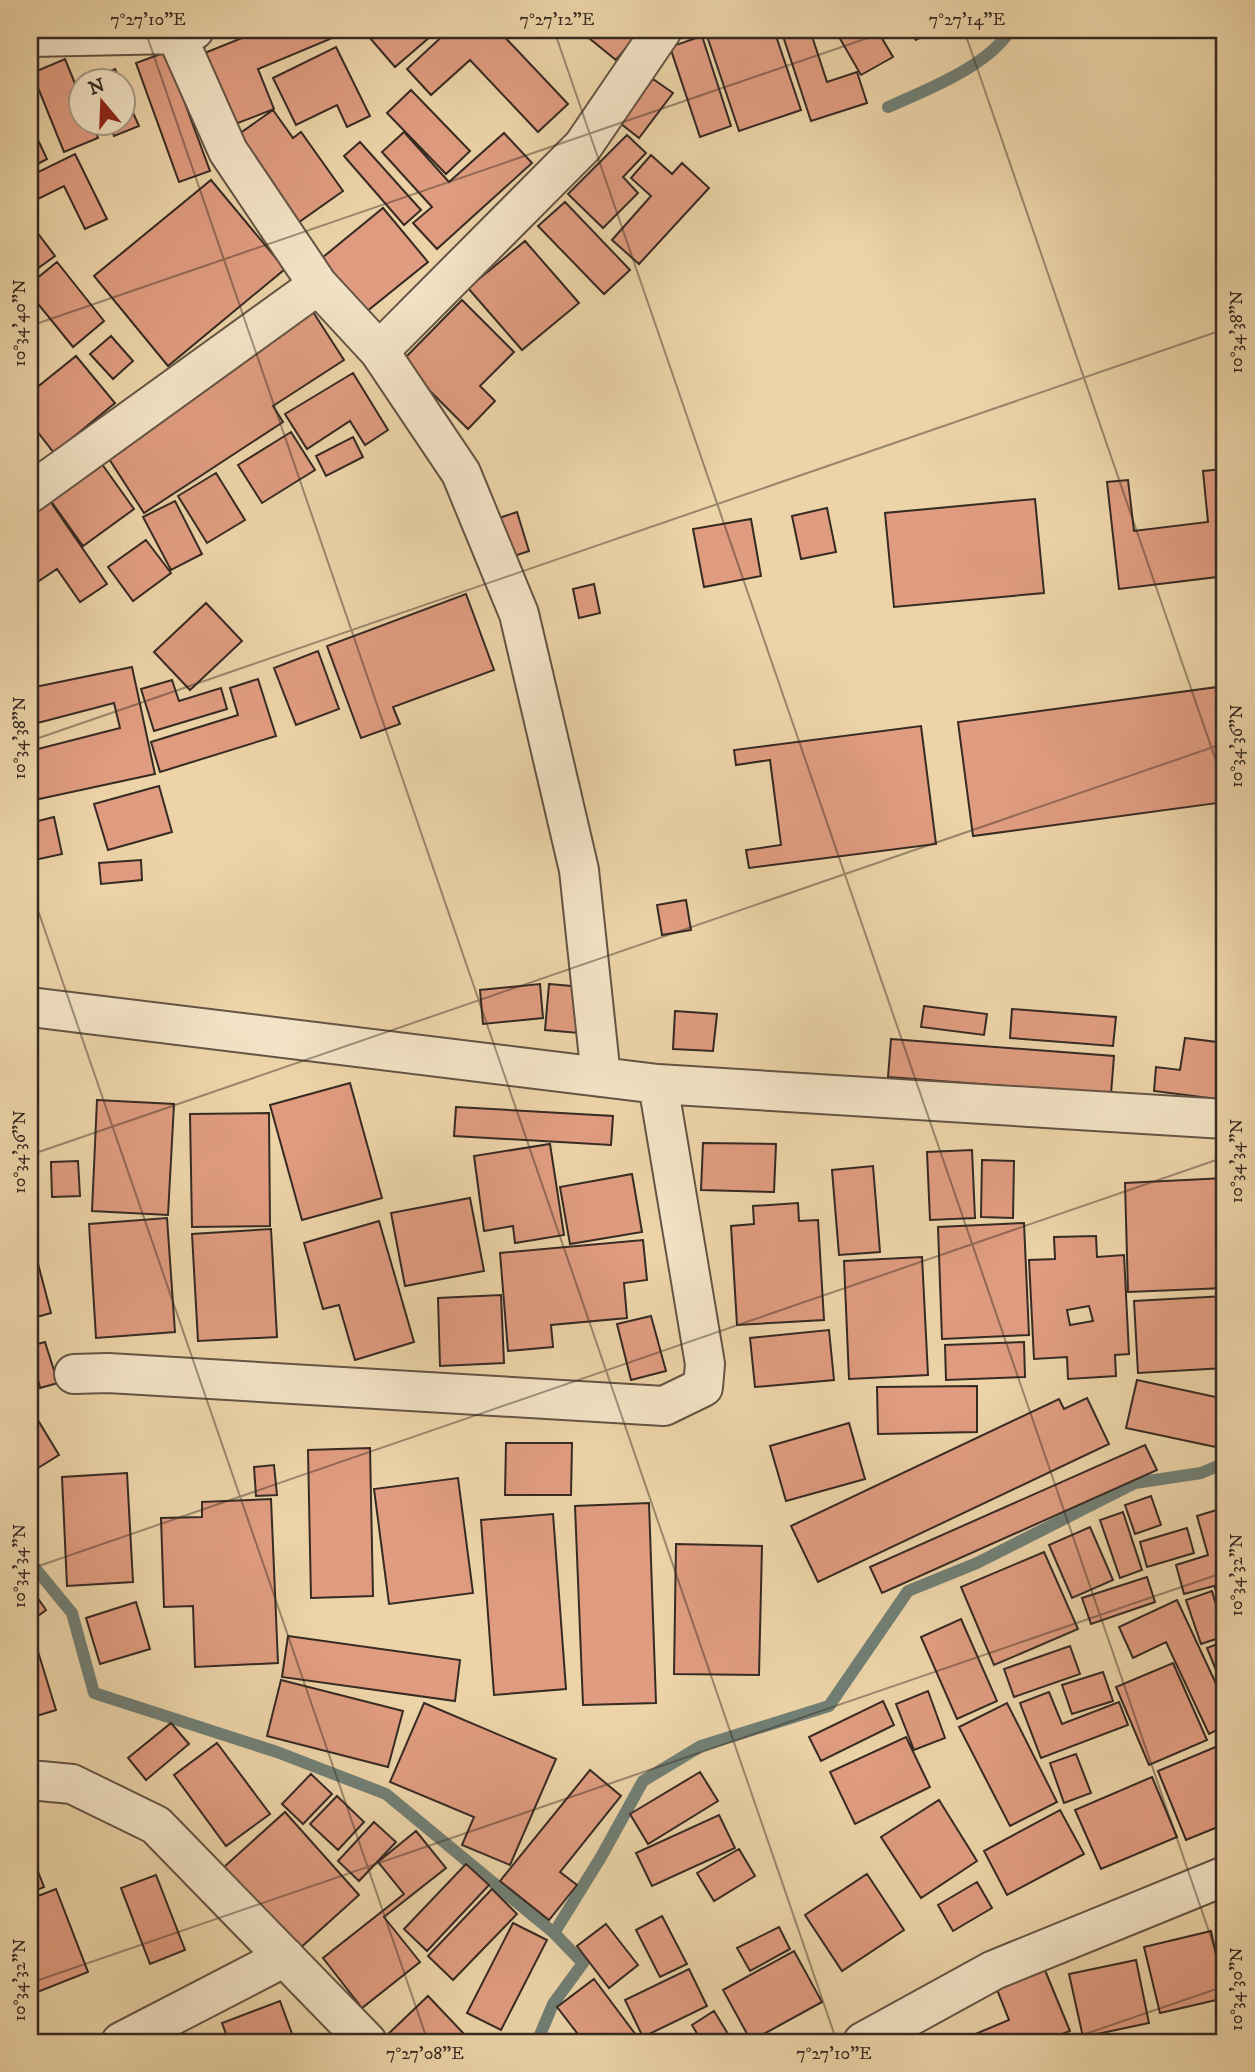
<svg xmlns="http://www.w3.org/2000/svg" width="1255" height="2072" viewBox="0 0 1255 2072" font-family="'IM FELL DW Pica',serif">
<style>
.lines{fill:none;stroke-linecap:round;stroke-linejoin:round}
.stream{stroke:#717f75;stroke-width:12}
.building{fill:#e09c80;stroke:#362a23;stroke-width:2;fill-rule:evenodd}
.minor-casing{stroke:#645444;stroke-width:42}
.minor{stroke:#f3e3c6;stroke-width:38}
.ticks{fill:none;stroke:#362a23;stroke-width:2;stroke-opacity:0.45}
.neatline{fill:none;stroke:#362a23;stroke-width:2.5}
.ticks-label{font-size:18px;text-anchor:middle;fill:#362a23}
</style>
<rect width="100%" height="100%" fill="#ecd4a8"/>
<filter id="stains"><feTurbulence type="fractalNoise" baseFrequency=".00286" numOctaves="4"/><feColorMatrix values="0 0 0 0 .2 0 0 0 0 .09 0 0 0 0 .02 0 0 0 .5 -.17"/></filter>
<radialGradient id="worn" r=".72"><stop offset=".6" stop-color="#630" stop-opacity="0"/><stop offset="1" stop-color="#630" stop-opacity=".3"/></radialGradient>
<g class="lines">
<path class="stream" d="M 888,107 C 925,91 990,65 1010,30
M 30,1562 L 72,1613 L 94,1693 L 277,1752 L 386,1794 L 554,1933 L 601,1857 L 643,1781 L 701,1746 L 829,1706 L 908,1591 L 977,1563 L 1135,1483 L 1201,1473 L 1225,1463
M 537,2042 L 553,2004 L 583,1963 L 554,1933"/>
</g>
<path class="building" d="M 262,30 L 326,30 L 330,39 L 258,69 L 274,109 L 230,126 L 202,54 Z
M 363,30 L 438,30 L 395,67 Z
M 449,30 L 498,30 L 568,104 L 538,132 L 470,60 L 431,95 L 407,69 Z
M 579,30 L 641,30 L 616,60 Z
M 705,30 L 774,30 L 801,110 L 739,131 Z
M 781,30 L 810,30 L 827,82 L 857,72 L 867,103 L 811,121 Z
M 835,30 L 877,30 L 893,57 L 861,75 Z
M 909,30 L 934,30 L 916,40 Z
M 702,36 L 731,126 L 700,137 L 670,47 Z
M 336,47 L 370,116 L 347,127 L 337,105 L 296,125 L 273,78 Z
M 166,52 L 210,171 L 179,182 L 136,63 Z
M 65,59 L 80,96 L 80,122 L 92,122 L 98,138 L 64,152 L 32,73 Z
M 115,69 L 120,80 L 91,80 Z
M 653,79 L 673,93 L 639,138 L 620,123 Z
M 122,88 L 139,126 L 114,136 L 109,122 L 122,122 Z
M 411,90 L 470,151 L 446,174 L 387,113 Z
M 273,110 L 293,138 L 301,132 L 343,191 L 292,227 L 229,141 Z
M 30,123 L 47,159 L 30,168 Z
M 404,132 L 449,182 L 504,133 L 532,163 L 437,249 L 413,223 L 432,207 L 382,152 Z
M 627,135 L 646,153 L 623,177 L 638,193 L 603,228 L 568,194 Z
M 360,142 L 421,210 L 404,225 L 344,156 Z
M 75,154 L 107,219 L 85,229 L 64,186 L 30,203 L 30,176 Z
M 651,155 L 672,174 L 682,163 L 709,188 L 639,264 L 612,240 L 651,196 L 631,178 Z
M 211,180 L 285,269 L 168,366 L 94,276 Z
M 565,202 L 630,270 L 604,294 L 538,226 Z
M 383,208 L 428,262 L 361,316 L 317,262 Z
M 30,223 L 55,256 L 30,274 Z
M 525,241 L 579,303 L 522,350 L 468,288 Z
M 57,262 L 104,321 L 73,347 L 30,294 L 30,284 Z
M 462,300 L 514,352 L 480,386 L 495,401 L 468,429 L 401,362 Z
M 313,312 L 344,360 L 273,406 L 283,422 L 144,513 L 102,448 Z
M 111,336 L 133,361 L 113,379 L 90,354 Z
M 76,356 L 115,403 L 54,453 L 30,422 L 30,393 Z
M 353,373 L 388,430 L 365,445 L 350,421 L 307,449 L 285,414 Z
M 291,432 L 315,470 L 262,503 L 238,465 Z
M 353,437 L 363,457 L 326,476 L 316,456 Z
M 99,460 L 134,509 L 83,546 L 48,497 Z
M 1224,469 L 1225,576 L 1119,589 L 1107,482 L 1128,480 L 1134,531 L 1208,522 L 1203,471 Z
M 216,473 L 245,520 L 207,543 L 178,496 Z
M 1035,499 L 1044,593 L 894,607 L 885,513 Z
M 50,501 L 107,584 L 80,602 L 57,569 L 30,587 L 30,515 Z
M 175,501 L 202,554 L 171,570 L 143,517 Z
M 827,508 L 836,552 L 801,559 L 792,516 Z
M 517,512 L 529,551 L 505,559 L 493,520 Z
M 751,519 L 761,576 L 704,587 L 693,529 Z
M 146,540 L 171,573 L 133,601 L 108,567 Z
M 594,584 L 600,613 L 579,618 L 573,589 Z
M 466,594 L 494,670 L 393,707 L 400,724 L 361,738 L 327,646 Z
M 206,603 L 242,641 L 190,690 L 154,652 Z
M 318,651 L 339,709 L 296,725 L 274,668 Z
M 132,667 L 155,774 L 30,801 L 30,751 L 120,728 L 114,703 L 30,725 L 30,688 Z
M 258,679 L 276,736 L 160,772 L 151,742 L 238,715 L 230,688 Z
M 172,680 L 179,701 L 221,688 L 227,709 L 154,731 L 141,689 Z
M 1225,686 L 1225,802 L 973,836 L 958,722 Z
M 921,726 L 936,844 L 749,868 L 746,850 L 781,845 L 770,760 L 736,765 L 734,750 Z
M 159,786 L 172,832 L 108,850 L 94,804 Z
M 54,817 L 62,854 L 30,861 L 30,823 Z
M 141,860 L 142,880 L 101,884 L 99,863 Z
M 686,900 L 691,930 L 662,935 L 657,905 Z
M 540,984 L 543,1018 L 483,1024 L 480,990 Z
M 549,984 L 583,987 L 579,1033 L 545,1030 Z
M 924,1006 L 987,1014 L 984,1035 L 921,1027 Z
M 1012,1009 L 1116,1017 L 1113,1046 L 1010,1038 Z
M 675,1011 L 717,1014 L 713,1051 L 673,1049 Z
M 1185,1038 L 1225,1043 L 1225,1100 L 1154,1091 L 1156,1067 L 1180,1070 Z
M 891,1039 L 1114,1056 L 1111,1094 L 888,1077 Z
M 350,1083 L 382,1198 L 302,1220 L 270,1105 Z
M 97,1100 L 174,1104 L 168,1215 L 92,1211 Z
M 456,1107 L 613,1116 L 611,1145 L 454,1136 Z
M 269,1113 L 270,1226 L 192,1227 L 190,1114 Z
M 703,1143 L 776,1144 L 774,1192 L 701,1190 Z
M 550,1144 L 564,1235 L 515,1243 L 513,1226 L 484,1231 L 474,1156 Z
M 972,1150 L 975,1218 L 930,1220 L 927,1152 Z
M 982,1160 L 1014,1161 L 1013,1218 L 981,1217 Z
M 78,1161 L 80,1196 L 52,1197 L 51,1162 Z
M 873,1166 L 880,1252 L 839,1255 L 832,1170 Z
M 632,1174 L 642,1232 L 570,1244 L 560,1187 Z
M 1225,1178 L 1225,1288 L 1128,1292 L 1125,1183 Z
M 470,1198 L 484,1271 L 405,1286 L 391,1213 Z
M 798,1203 L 799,1221 L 818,1220 L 824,1320 L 737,1325 L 731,1226 L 754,1224 L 753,1206 Z
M 167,1218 L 175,1332 L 96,1338 L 89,1224 Z
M 379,1221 L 414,1342 L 355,1360 L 339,1305 L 323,1309 L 304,1243 Z
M 1024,1223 L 1029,1335 L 942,1339 L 938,1227 Z
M 271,1229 L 277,1337 L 198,1341 L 192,1234 Z
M 1096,1236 L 1097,1257 L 1124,1255 L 1129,1354 L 1115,1355 L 1116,1376 L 1068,1379 L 1067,1357 L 1034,1359 L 1029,1260 L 1055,1259 L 1054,1237 ZM 1089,1306 L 1093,1321 L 1070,1325 L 1067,1310 Z
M 643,1240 L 647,1280 L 624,1283 L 627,1318 L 551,1325 L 553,1347 L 508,1351 L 500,1253 Z
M 36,1256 L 51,1313 L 30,1319 L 30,1257 Z
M 922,1257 L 928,1375 L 849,1379 L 844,1261 Z
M 501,1295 L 504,1363 L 440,1366 L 438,1298 Z
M 1225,1296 L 1225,1368 L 1138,1373 L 1134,1301 Z
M 651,1316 L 666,1371 L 631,1380 L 617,1324 Z
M 829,1330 L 834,1380 L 755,1387 L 750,1338 Z
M 45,1342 L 58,1383 L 40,1388 L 30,1346 Z
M 1024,1342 L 1025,1377 L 946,1380 L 945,1345 Z
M 1137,1380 L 1225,1399 L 1225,1449 L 1126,1428 Z
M 977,1386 L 977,1432 L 878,1434 L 877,1387 Z
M 1087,1398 L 1109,1444 L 818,1582 L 791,1526 L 1059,1399 L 1064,1409 Z
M 30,1407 L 59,1455 L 30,1473 Z
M 849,1423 L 865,1479 L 786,1501 L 770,1446 Z
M 506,1443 L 572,1443 L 571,1495 L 505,1495 Z
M 1145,1445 L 1157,1470 L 882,1593 L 870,1567 Z
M 370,1448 L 373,1596 L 311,1598 L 308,1450 Z
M 274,1465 L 277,1495 L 256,1496 L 254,1467 Z
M 127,1473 L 133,1582 L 67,1586 L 62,1477 Z
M 458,1478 L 473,1593 L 389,1604 L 374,1489 Z
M 1151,1496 L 1161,1525 L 1135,1534 L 1125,1505 Z
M 271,1499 L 278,1663 L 195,1667 L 193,1606 L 164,1607 L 161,1518 L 202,1517 L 202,1502 Z
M 649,1503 L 656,1703 L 583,1705 L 575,1506 Z
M 1223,1508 L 1225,1583 L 1184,1594 L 1176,1565 L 1208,1555 L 1197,1516 Z
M 1123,1512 L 1142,1570 L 1120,1578 L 1100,1520 Z
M 553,1514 L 566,1689 L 494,1695 L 481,1520 Z
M 1090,1527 L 1113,1580 L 1072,1598 L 1049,1545 Z
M 1187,1528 L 1194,1553 L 1147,1567 L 1140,1542 Z
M 676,1544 L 762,1546 L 759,1675 L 674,1674 Z
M 1044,1552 L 1078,1629 L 994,1665 L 961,1587 Z
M 1147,1577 L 1155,1602 L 1091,1624 L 1082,1598 Z
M 1225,1585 L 1225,1623 L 1215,1588 Z
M 30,1587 L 46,1610 L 30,1622 Z
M 1212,1591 L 1225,1636 L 1201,1644 L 1186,1600 Z
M 1177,1600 L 1225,1703 L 1225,1726 L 1209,1734 L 1166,1642 L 1133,1658 L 1119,1627 Z
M 136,1602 L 150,1649 L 100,1664 L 86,1618 Z
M 961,1619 L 997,1701 L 957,1719 L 921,1637 Z
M 32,1632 L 56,1710 L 30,1718 L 30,1633 Z
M 288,1636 L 460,1660 L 455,1701 L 282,1677 Z
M 1225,1641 L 1225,1692 L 1207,1648 Z
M 1070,1646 L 1080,1674 L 1014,1697 L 1004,1669 Z
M 1173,1663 L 1207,1740 L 1149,1765 L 1116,1687 Z
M 1103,1672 L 1113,1701 L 1072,1714 L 1062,1685 Z
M 281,1680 L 403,1711 L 388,1767 L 267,1736 Z
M 928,1691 L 945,1738 L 914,1750 L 896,1704 Z
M 1049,1692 L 1062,1724 L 1119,1702 L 1128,1725 L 1041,1758 L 1020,1703 Z
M 883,1701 L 894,1725 L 821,1761 L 809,1737 Z
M 424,1703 L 556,1759 L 510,1865 L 462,1845 L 474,1817 L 390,1782 Z
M 1007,1703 L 1057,1802 L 1010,1826 L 959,1727 Z
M 171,1723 L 189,1744 L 146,1780 L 128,1758 Z
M 906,1737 L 930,1787 L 855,1824 L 830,1772 Z
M 217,1743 L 270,1814 L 226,1846 L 174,1775 Z
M 1225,1743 L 1225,1824 L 1186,1840 L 1158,1771 Z
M 1076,1754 L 1091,1793 L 1064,1803 L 1050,1763 Z
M 590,1770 L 621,1796 L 560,1872 L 577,1885 L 549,1920 L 500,1881 Z
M 700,1772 L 718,1801 L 648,1844 L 630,1814 Z
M 311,1774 L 332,1794 L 303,1824 L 282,1804 Z
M 1152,1777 L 1177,1837 L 1101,1869 L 1075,1810 Z
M 337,1796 L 364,1822 L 338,1850 L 310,1824 Z
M 939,1800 L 977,1861 L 921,1898 L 881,1837 Z
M 1060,1810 L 1084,1854 L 1007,1895 L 984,1851 Z
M 285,1812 L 359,1895 L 298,1950 L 224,1867 Z
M 719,1815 L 735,1848 L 652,1886 L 636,1853 Z
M 374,1822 L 396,1842 L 359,1881 L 338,1861 Z
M 416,1831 L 446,1868 L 384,1917 L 420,1962 L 362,2008 L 323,1958 L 404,1894 L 378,1862 Z
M 739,1849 L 755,1876 L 714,1901 L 697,1873 Z
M 30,1851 L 44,1887 L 30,1893 Z
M 466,1864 L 489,1885 L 427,1951 L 404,1929 Z
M 867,1874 L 904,1930 L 842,1971 L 805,1915 Z
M 156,1875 L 185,1950 L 150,1964 L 121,1888 Z
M 977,1882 L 992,1908 L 953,1931 L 938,1905 Z
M 56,1889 L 88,1972 L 35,1993 L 30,1980 L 30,1899 Z
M 492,1889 L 517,1914 L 453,1980 L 428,1956 Z
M 662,1916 L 687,1964 L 660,1977 L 636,1930 Z
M 513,1923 L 547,1940 L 501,2030 L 467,2013 Z
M 606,1924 L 638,1965 L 609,1988 L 577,1946 Z
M 779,1927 L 790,1949 L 750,1971 L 737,1948 Z
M 1211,1931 L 1225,1998 L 1160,2013 L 1144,1947 Z
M 794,1951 L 822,2002 L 751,2041 L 723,1990 Z
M 1136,1960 L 1149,2023 L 1083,2037 L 1069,1974 Z
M 1042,1963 L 1070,2031 L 1041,2042 L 976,2042 L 973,2035 L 1009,2020 L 994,1982 Z
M 689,1969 L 707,2006 L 643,2037 L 625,2000 Z
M 594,1979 L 639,2039 L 635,2042 L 584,2042 L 557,2007 Z
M 428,1996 L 466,2036 L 460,2042 L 390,2042 L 385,2037 Z
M 280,2001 L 295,2042 L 229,2042 L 222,2023 Z
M 714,2011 L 733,2042 L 702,2042 L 692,2025 Z
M 1109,2036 L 1111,2042 L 1090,2042 Z"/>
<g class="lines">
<defs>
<path id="minor" d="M 176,34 L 228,151 L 318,285 L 379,351 L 461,473 L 519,614 L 579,870 L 601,1077
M 30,37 L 176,34 L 194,30
M 379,351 L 583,146 L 662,30
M 30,493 L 318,285
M 30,1007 L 658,1084 L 1225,1119
M 74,1374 L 108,1373 L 664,1406 L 703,1387 L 705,1364 L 658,1084
M 30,1780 L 72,1784 L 156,1825 L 367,2042
M 121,2042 L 285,1957
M 863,2042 L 994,1970 L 1225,1876"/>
</defs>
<use href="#minor" class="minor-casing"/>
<use href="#minor" class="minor"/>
</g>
<path class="ticks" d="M 145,30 L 837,2042M 554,30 L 1225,1978M 964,30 L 1225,787M 30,326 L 891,30M 30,741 L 1225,329M 30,887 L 428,2042M 30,1155 L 1225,743M 30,1569 L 1225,1157M 30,1983 L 1225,1572M 1062,2042 L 1225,1986"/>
<rect width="1255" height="2072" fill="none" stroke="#ecd4a8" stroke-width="77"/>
<g transform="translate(102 102) rotate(341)"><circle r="33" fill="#f3e3c6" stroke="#a79985" stroke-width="2"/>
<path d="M0-5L12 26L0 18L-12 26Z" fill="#8f2418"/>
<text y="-10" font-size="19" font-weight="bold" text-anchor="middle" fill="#362a23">N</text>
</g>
<rect x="38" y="38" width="1178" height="1996" class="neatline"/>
<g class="ticks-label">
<text x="148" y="25">7°27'10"E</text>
<text x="557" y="25">7°27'12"E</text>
<text x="967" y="25">7°27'14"E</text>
<text transform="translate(19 323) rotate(-90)" y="6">10°34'40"N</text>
<text transform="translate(1236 332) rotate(-90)" y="6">10°34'38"N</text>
<text transform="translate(19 738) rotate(-90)" y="6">10°34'38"N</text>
<text transform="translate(1236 746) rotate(-90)" y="6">10°34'36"N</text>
<text transform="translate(19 1152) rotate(-90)" y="6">10°34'36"N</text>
<text transform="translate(1236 1161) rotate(-90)" y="6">10°34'34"N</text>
<text transform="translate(19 1566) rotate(-90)" y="6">10°34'34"N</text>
<text transform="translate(1236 1575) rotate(-90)" y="6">10°34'32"N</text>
<text transform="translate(19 1980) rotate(-90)" y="6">10°34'32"N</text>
<text transform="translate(1236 1989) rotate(-90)" y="6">10°34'30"N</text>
<text x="425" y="2059">7°27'08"E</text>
<text x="834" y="2059">7°27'10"E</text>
</g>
<rect width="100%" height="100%" filter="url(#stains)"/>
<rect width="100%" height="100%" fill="url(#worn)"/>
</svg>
